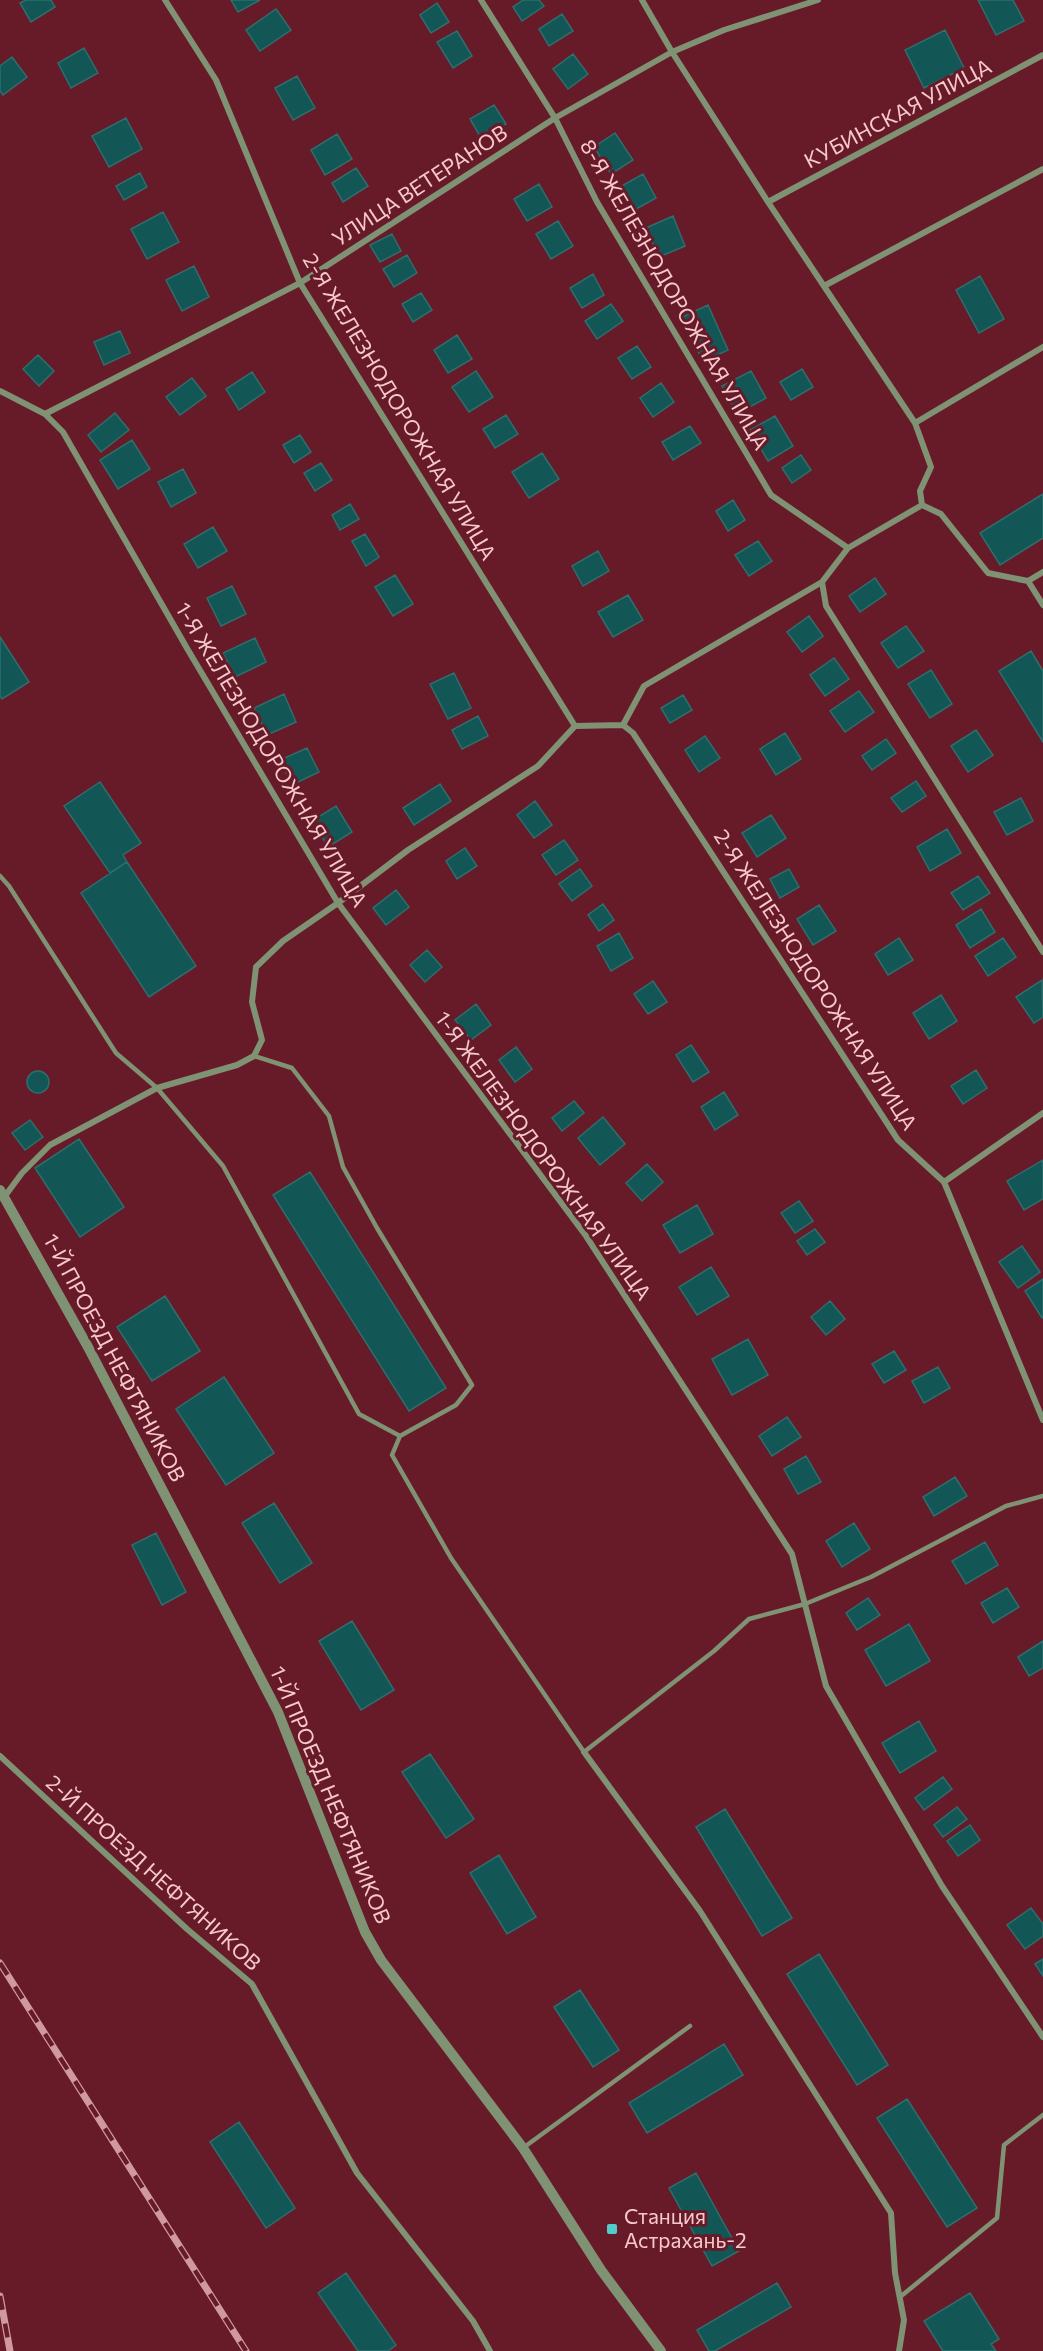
<svg xmlns="http://www.w3.org/2000/svg" width="1043" height="2351" viewBox="0 0 1043 2351" font-family="Commissioner,sans-serif">
<style>
.building{fill:#125656;stroke:#2e6e6d;stroke-width:1.5}
.lines{fill:none;stroke-linecap:round;stroke-linejoin:round}
.service{stroke:#7f9274;stroke-width:4.5}
.minor{stroke:#7f9274;stroke-width:6}
.tertiary{stroke:#7f9274;stroke-width:10}
.rail-casing{stroke:#d0999f;stroke-width:7}
.rail{stroke:#671b29;stroke-width:4.5;stroke-dasharray:14;stroke-linecap:butt}
.poi-dot{fill:#52cdcc;stroke:#671b29;stroke-width:2}
.labels{text-anchor:middle;stroke-width:6;stroke-linejoin:round;paint-order:stroke}
.street-label{font-size:21px;fill:#f8c9cc;stroke:#671b29}
.poi-label{font-size:21px;fill:#f8c9cc;stroke:#671b29;text-anchor:start}
</style>
<rect width="100%" height="100%" fill="#671b29"/>
<path class="building" d="M 26,0 L 51,0 L 55,7 L 31,22 L 20,3 Z
M 231,0 L 260,0 L 238,12 Z
M 523,0 L 539,0 L 544,6 L 522,21 L 513,7 Z
M 978,0 L 1013,0 L 1024,21 L 996,35 Z
M 437,3 L 449,22 L 431,33 L 420,15 Z
M 276,9 L 291,30 L 260,51 L 246,30 Z
M 562,14 L 573,31 L 549,46 L 539,29 Z
M 945,30 L 964,68 L 924,88 L 905,50 Z
M 457,31 L 472,56 L 453,68 L 437,42 Z
M 84,48 L 98,73 L 71,88 L 58,63 Z
M 573,54 L 588,74 L 568,89 L 553,69 Z
M 12,57 L 27,77 L 3,95 L 0,91 L 0,66 Z
M 297,76 L 315,108 L 293,120 L 275,88 Z
M 494,105 L 506,124 L 481,138 L 470,119 Z
M 126,118 L 142,149 L 109,167 L 92,136 Z
M 615,133 L 633,160 L 611,174 L 594,147 Z
M 337,134 L 352,159 L 325,175 L 311,150 Z
M 356,168 L 368,186 L 343,202 L 332,183 Z
M 140,173 L 147,187 L 124,200 L 116,186 Z
M 643,174 L 656,198 L 631,212 L 618,188 Z
M 539,184 L 552,207 L 527,221 L 514,199 Z
M 163,212 L 179,242 L 147,259 L 131,229 Z
M 673,216 L 685,246 L 659,257 L 646,228 Z
M 558,221 L 573,246 L 551,259 L 536,234 Z
M 392,234 L 401,251 L 380,262 L 370,245 Z
M 407,255 L 417,273 L 394,287 L 383,269 Z
M 194,266 L 209,297 L 182,311 L 166,280 Z
M 593,274 L 604,295 L 582,308 L 570,288 Z
M 980,276 L 1004,319 L 979,333 L 956,290 Z
M 421,293 L 432,310 L 413,322 L 402,304 Z
M 611,304 L 623,321 L 597,339 L 585,321 Z
M 708,305 L 728,350 L 703,362 L 682,317 Z
M 120,331 L 130,353 L 104,365 L 94,342 Z
M 457,335 L 472,359 L 448,373 L 434,350 Z
M 637,346 L 651,367 L 632,379 L 618,358 Z
M 38,355 L 54,371 L 39,386 L 23,369 Z
M 802,369 L 813,387 L 791,400 L 780,382 Z
M 476,371 L 493,397 L 469,412 L 452,387 Z
M 751,371 L 766,398 L 737,414 L 722,386 Z
M 252,372 L 265,392 L 239,410 L 226,389 Z
M 192,378 L 206,396 L 180,415 L 166,397 Z
M 661,383 L 674,402 L 653,417 L 640,398 Z
M 115,413 L 129,430 L 101,452 L 88,435 Z
M 506,415 L 518,434 L 495,448 L 483,429 Z
M 775,416 L 793,446 L 768,461 L 750,430 Z
M 690,426 L 701,443 L 673,460 L 662,442 Z
M 300,435 L 311,452 L 294,463 L 283,445 Z
M 132,440 L 150,469 L 118,489 L 100,460 Z
M 542,453 L 559,479 L 529,498 L 512,472 Z
M 801,455 L 811,470 L 792,483 L 782,468 Z
M 321,463 L 332,480 L 315,491 L 304,473 Z
M 183,469 L 196,493 L 171,507 L 158,482 Z
M 1043,494 L 1043,538 L 1000,565 L 980,533 Z
M 733,500 L 745,520 L 728,531 L 716,511 Z
M 350,504 L 359,519 L 340,530 L 332,515 Z
M 213,527 L 227,551 L 198,568 L 184,544 Z
M 365,534 L 379,557 L 366,566 L 352,541 Z
M 758,541 L 772,561 L 749,576 L 735,555 Z
M 598,551 L 609,571 L 583,586 L 572,566 Z
M 395,575 L 413,604 L 393,616 L 375,587 Z
M 875,578 L 886,594 L 860,612 L 849,596 Z
M 232,586 L 246,614 L 221,626 L 207,598 Z
M 628,595 L 643,620 L 613,637 L 598,612 Z
M 809,616 L 823,636 L 802,652 L 787,632 Z
M 906,626 L 924,651 L 898,668 L 881,643 Z
M 0,637 L 29,682 L 2,699 L 0,696 Z
M 255,638 L 266,662 L 235,677 L 223,653 Z
M 1031,651 L 1043,671 L 1043,742 L 999,671 Z
M 834,658 L 849,679 L 825,696 L 810,675 Z
M 931,670 L 952,704 L 930,718 L 908,684 Z
M 454,673 L 471,708 L 448,719 L 430,684 Z
M 859,691 L 874,712 L 845,732 L 830,711 Z
M 284,694 L 296,722 L 267,735 L 254,708 Z
M 683,695 L 692,710 L 670,723 L 661,708 Z
M 478,716 L 488,736 L 462,749 L 452,730 Z
M 976,730 L 993,755 L 968,772 L 951,746 Z
M 785,733 L 801,759 L 776,775 L 760,749 Z
M 705,736 L 720,758 L 699,772 L 685,750 Z
M 886,739 L 896,753 L 872,770 L 862,756 Z
M 307,748 L 319,772 L 292,785 L 280,760 Z
M 916,781 L 926,796 L 902,812 L 891,798 Z
M 100,782 L 141,843 L 123,855 L 127,862 L 110,873 L 64,806 Z
M 440,784 L 451,801 L 414,825 L 403,808 Z
M 1021,798 L 1033,821 L 1007,835 L 994,812 Z
M 535,801 L 552,825 L 534,838 L 517,815 Z
M 336,806 L 352,832 L 328,847 L 312,821 Z
M 771,815 L 786,838 L 757,857 L 742,833 Z
M 947,829 L 961,853 L 930,871 L 917,847 Z
M 564,840 L 578,860 L 556,875 L 542,855 Z
M 465,848 L 477,866 L 457,879 L 446,861 Z
M 127,862 L 196,966 L 149,997 L 81,893 Z
M 580,869 L 592,886 L 572,901 L 559,884 Z
M 789,869 L 799,887 L 780,898 L 770,879 Z
M 978,876 L 990,893 L 963,910 L 951,893 Z
M 396,890 L 409,907 L 386,925 L 373,908 Z
M 603,904 L 614,920 L 599,931 L 588,915 Z
M 819,905 L 836,931 L 813,945 L 797,919 Z
M 981,909 L 995,932 L 970,948 L 956,925 Z
M 619,933 L 633,958 L 611,971 L 597,946 Z
M 899,938 L 913,960 L 888,975 L 875,954 Z
M 1003,938 L 1016,957 L 988,976 L 975,956 Z
M 427,950 L 442,967 L 425,982 L 410,965 Z
M 1042,980 L 1043,1017 L 1034,1023 L 1016,997 Z
M 653,981 L 667,1002 L 648,1014 L 634,994 Z
M 941,995 L 957,1021 L 929,1039 L 913,1013 Z
M 476,1004 L 491,1025 L 471,1040 L 455,1020 Z
M 691,1045 L 709,1072 L 693,1082 L 676,1055 Z
M 516,1047 L 532,1069 L 515,1082 L 499,1060 Z
M 976,1070 L 987,1088 L 963,1104 L 951,1086 Z
M27 1082a11 11 0 1 1 22 0a11 11 0 1 1-22 0Z
M 724,1092 L 738,1115 L 715,1130 L 701,1107 Z
M 574,1101 L 584,1113 L 562,1131 L 552,1118 Z
M 603,1117 L 625,1144 L 600,1165 L 578,1138 Z
M 30,1120 L 43,1137 L 25,1150 L 12,1133 Z
M 79,1139 L 124,1207 L 80,1237 L 35,1168 Z
M 1043,1160 L 1043,1199 L 1024,1210 L 1007,1181 Z
M 647,1164 L 663,1182 L 642,1201 L 626,1183 Z
M 310,1172 L 446,1388 L 409,1411 L 273,1195 Z
M 799,1201 L 813,1221 L 795,1233 L 781,1213 Z
M 697,1205 L 713,1234 L 680,1253 L 663,1225 Z
M 815,1229 L 825,1242 L 807,1255 L 797,1241 Z
M 1022,1246 L 1040,1272 L 1018,1288 L 999,1262 Z
M 711,1267 L 729,1296 L 697,1315 L 679,1287 Z
M 1043,1279 L 1043,1317 L 1042,1318 L 1025,1291 Z
M 165,1296 L 200,1351 L 152,1381 L 117,1327 Z
M 830,1301 L 845,1319 L 826,1335 L 811,1317 Z
M 748,1339 L 768,1375 L 732,1395 L 712,1359 Z
M 894,1351 L 906,1370 L 884,1383 L 872,1364 Z
M 938,1367 L 950,1388 L 924,1403 L 912,1381 Z
M 224,1377 L 274,1453 L 226,1485 L 176,1409 Z
M 787,1417 L 801,1437 L 772,1456 L 759,1436 Z
M 806,1456 L 821,1482 L 798,1494 L 784,1469 Z
M 955,1477 L 967,1496 L 934,1516 L 923,1497 Z
M 274,1503 L 312,1563 L 280,1583 L 242,1523 Z
M 854,1523 L 870,1549 L 842,1567 L 826,1541 Z
M 156,1533 L 186,1592 L 162,1605 L 132,1545 Z
M 985,1542 L 998,1565 L 966,1584 L 952,1561 Z
M 1007,1588 L 1019,1607 L 993,1623 L 981,1603 Z
M 868,1598 L 880,1615 L 857,1630 L 846,1613 Z
M 352,1621 L 394,1690 L 361,1710 L 319,1641 Z
M 909,1624 L 930,1661 L 886,1686 L 865,1650 Z
M 1043,1641 L 1043,1668 L 1029,1676 L 1018,1657 Z
M 919,1721 L 936,1751 L 900,1773 L 882,1743 Z
M 430,1754 L 474,1819 L 446,1838 L 402,1772 Z
M 943,1777 L 952,1789 L 924,1810 L 915,1798 Z
M 957,1807 L 967,1819 L 943,1837 L 934,1825 Z
M 725,1809 L 792,1918 L 762,1936 L 696,1827 Z
M 970,1825 L 980,1840 L 958,1856 L 947,1841 Z
M 499,1855 L 536,1917 L 507,1934 L 470,1873 Z
M 1031,1908 L 1043,1924 L 1043,1936 L 1025,1949 L 1007,1925 Z
M 819,1954 L 888,2065 L 857,2085 L 787,1974 Z
M 1043,1959 L 1043,1976 L 1035,1964 Z
M 580,1990 L 619,2050 L 593,2067 L 554,2007 Z
M 724,2044 L 743,2075 L 647,2133 L 629,2103 Z
M 907,2099 L 977,2208 L 947,2227 L 877,2118 Z
M 239,2122 L 295,2208 L 266,2228 L 210,2142 Z
M 696,2173 L 739,2251 L 712,2266 L 669,2188 Z
M 346,2273 L 396,2345 L 388,2351 L 358,2351 L 318,2293 Z
M 777,2283 L 791,2307 L 715,2351 L 709,2351 L 697,2330 Z
M 970,2293 L 999,2339 L 991,2344 L 996,2351 L 943,2351 L 924,2321 Z"/>
<g class="lines">
<path class="service" d="M 0,876 L 9,886 L 116,1053 L 157,1088 L 223,1166 L 359,1414 L 400,1436 L 456,1405 L 472,1385 L 377,1228 L 343,1167 L 329,1116 L 292,1068 L 254,1056
M 400,1436 L 392,1455 L 451,1558 L 584,1752 L 714,1651 L 749,1619 L 805,1604 L 871,1577 L 1006,1506 L 1043,1496
M 523,2148 L 690,2026
M 900,2297 L 997,2218 L 1004,2145 L 1043,2115"/>
<path class="minor" d="M 165,0 L 216,80 L 300,283 L 575,726
M 481,0 L 555,118 L 597,202 L 771,495 L 848,548
M 642,0 L 672,52 L 768,202 L 915,423 L 931,467 L 920,491 L 922,505
M 768,202 L 1043,55
M 824,286 L 1043,169
M 0,391 L 45,414 L 63,432 L 188,650 L 338,903 L 586,1236 L 792,1554 L 826,1686 L 942,1886 L 1043,2037
M 45,414 L 300,283 L 555,118 L 672,52 L 724,30 L 818,0
M 915,423 L 1043,347
M 1028,581 L 1043,605
M 822,582 L 826,606 L 1043,952
M 623,725 L 633,733 L 898,1140 L 944,1182 L 1043,1420
M 944,1182 L 1043,1113
M 5,1196 L 22,1173 L 50,1145 L 157,1088 L 237,1065 L 254,1056 L 262,1040 L 252,1002 L 256,967 L 283,941 L 338,903 L 408,850 L 538,766 L 575,726 L 623,725 L 644,686 L 822,582 L 848,548 L 922,505 L 941,514 L 988,573 L 1028,581 L 1043,572
M 584,1752 L 700,1911 L 891,2213 L 895,2273 L 904,2320 L 899,2351
M 0,1756 L 187,1929 L 252,1984 L 357,2173 L 473,2321 L 490,2351"/>
<path class="tertiary" d="M 0,1190 L 88,1347 L 278,1712 L 365,1932 L 381,1960 L 523,2148 L 601,2270 L 661,2351"/>
<defs>
<path id="rail" d="M 0,1963 L 246,2351
M 0,2296 L 10,2351"/>
</defs>
<use href="#rail" class="rail-casing"/>
<use href="#rail" class="rail"/>
</g>
<rect class="poi-dot" x="606" y="2223" width="12" height="12" rx="3"/>
<g class="labels">
<g class="street-label">
<text transform="translate(898 114) rotate(-28)" y="7">КУБИНСКАЯ УЛИЦА</text>
<text transform="translate(420 186) rotate(-33)" y="7">УЛИЦА ВЕТЕРАНОВ</text>
<text transform="translate(674 295) rotate(60)" y="7">8-Я ЖЕЛЕЗНОДОРОЖНАЯ УЛИЦА</text>
<text transform="translate(399 407) rotate(59)" y="7">2-Я ЖЕЛЕЗНОДОРОЖНАЯ УЛИЦА</text>
<text transform="translate(271 755) rotate(59)" y="7">1-Я ЖЕЛЕЗНОДОРОЖНАЯ УЛИЦА</text>
<text transform="translate(815 980) rotate(57)" y="7">2-Я ЖЕЛЕЗНОДОРОЖНАЯ УЛИЦА</text>
<text transform="translate(543 1156) rotate(54)" y="7">1-Я ЖЕЛЕЗНОДОРОЖНАЯ УЛИЦА</text>
<text transform="translate(114 1358) rotate(62)" y="7">1-Й ПРОЕЗД НЕФТЯНИКОВ</text>
<text transform="translate(330 1795) rotate(67)" y="7">1-Й ПРОЕЗД НЕФТЯНИКОВ</text>
<text transform="translate(153 1873) rotate(42)" y="7">2-Й ПРОЕЗД НЕФТЯНИКОВ</text>
</g>
<g class="poi-label">
<text x="624" y="2224">Станция<tspan x="624" dy="24">Астрахань-2</tspan></text>
</g>
</g>
</svg>
